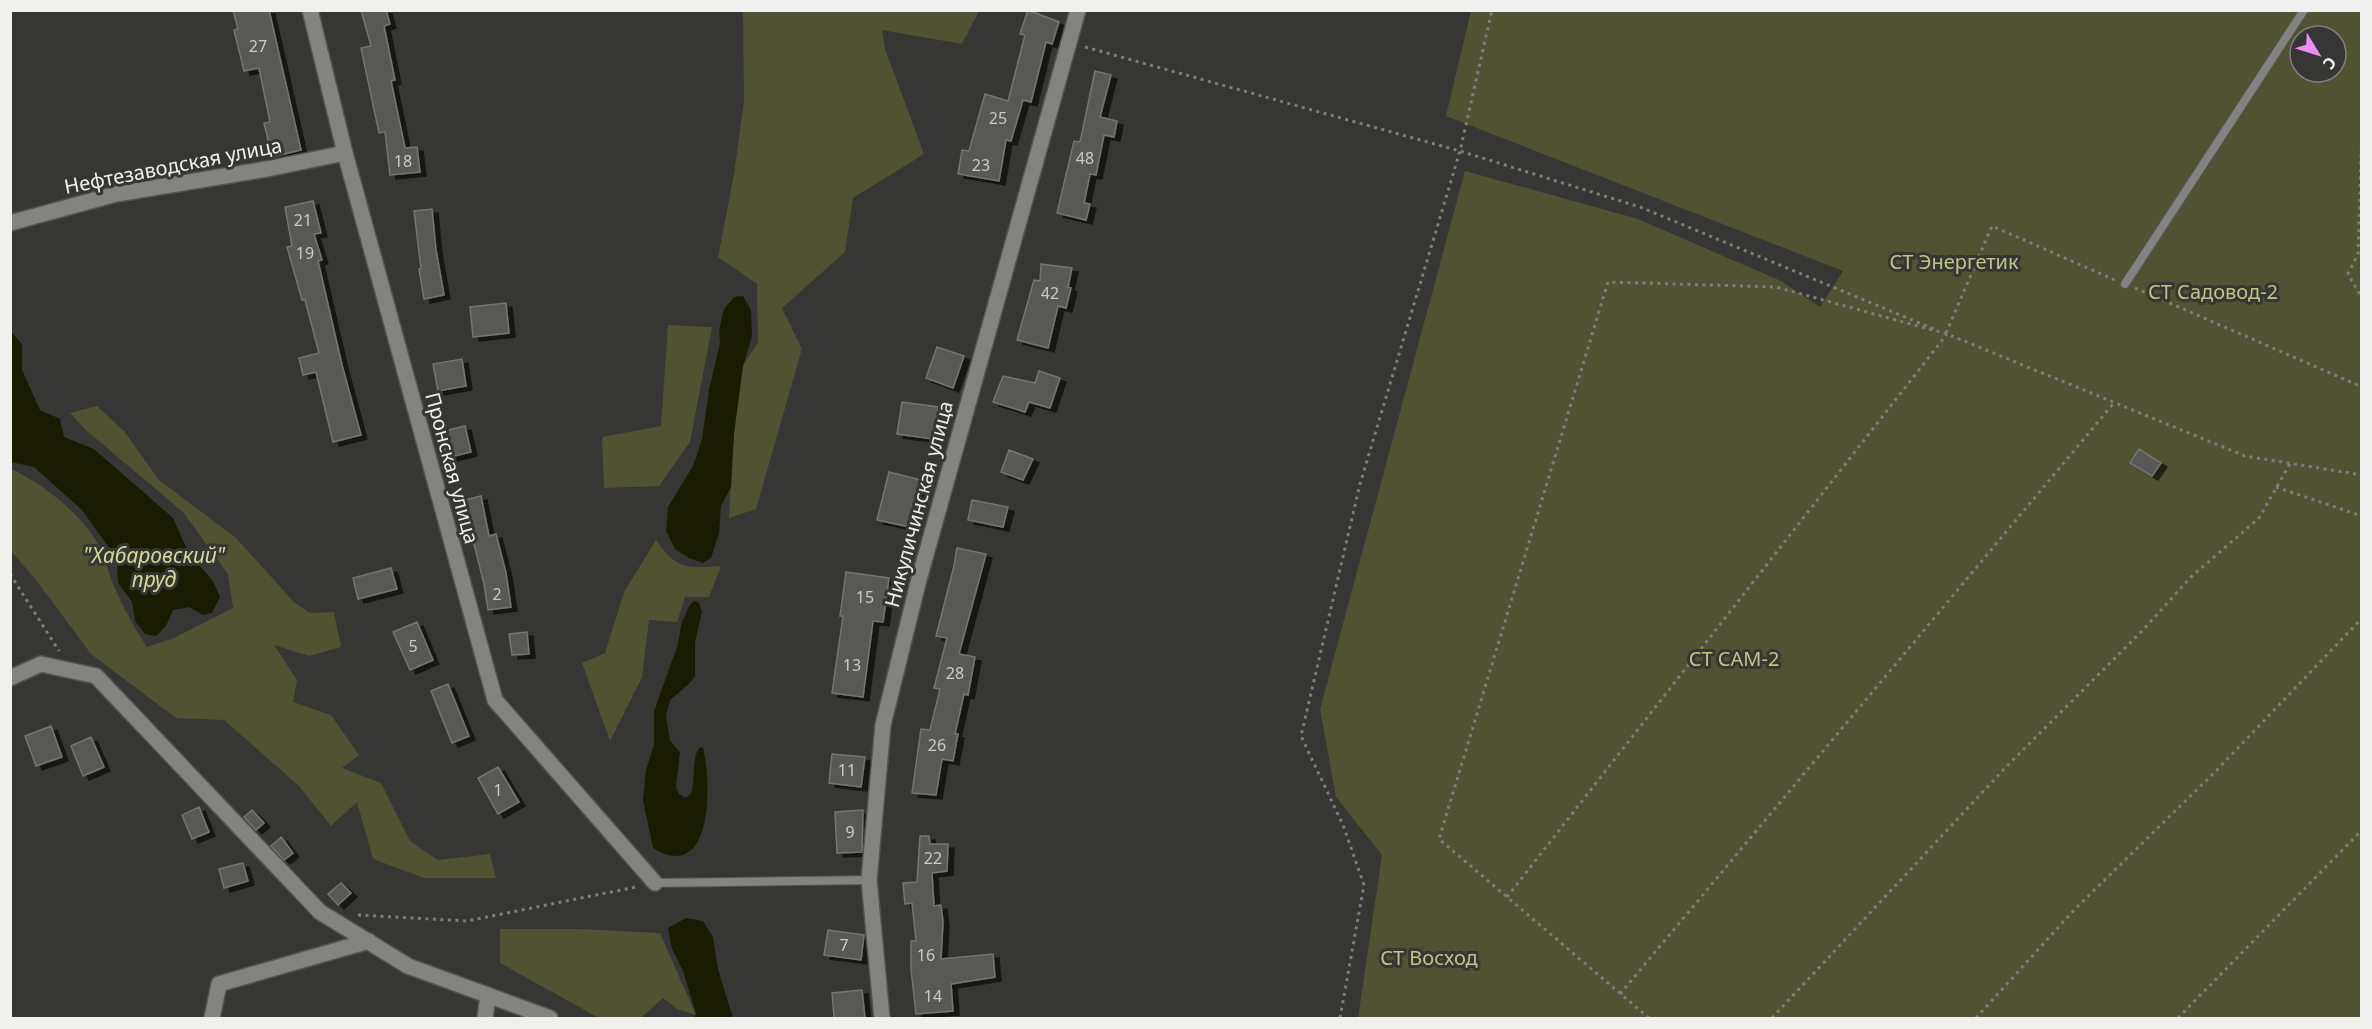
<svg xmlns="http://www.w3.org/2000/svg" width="2372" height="1029" viewBox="0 0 2372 1029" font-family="'Noto Sans',sans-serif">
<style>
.green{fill:#505232;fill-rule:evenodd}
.water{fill:#1a1c00}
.building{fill:#595956;stroke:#747472;stroke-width:1.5;filter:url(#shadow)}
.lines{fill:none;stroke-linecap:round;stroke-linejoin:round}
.lane-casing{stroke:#545552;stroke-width:10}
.street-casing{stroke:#545552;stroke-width:18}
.path{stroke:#7e7e7c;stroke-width:3;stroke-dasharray:3 4.5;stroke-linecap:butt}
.lane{stroke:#838381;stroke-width:8}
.street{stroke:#838381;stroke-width:15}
.labels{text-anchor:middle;stroke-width:6;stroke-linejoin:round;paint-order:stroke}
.number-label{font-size:16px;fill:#cacac9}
.street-label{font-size:20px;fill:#f0f0ef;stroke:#363634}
.park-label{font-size:20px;fill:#c0c681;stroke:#363634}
.water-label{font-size:21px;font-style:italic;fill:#d4da94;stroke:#363634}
</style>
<defs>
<filter id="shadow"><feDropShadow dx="6" dy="4" stdDeviation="0" flood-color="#0009"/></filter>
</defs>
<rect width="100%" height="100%" fill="#363634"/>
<path class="green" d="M 743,11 L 979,11 L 962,44 L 882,30 L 885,49 L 924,154 L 853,198 L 845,252 L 782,308 L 802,349 L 756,509 L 729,518 L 734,433 L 743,365 L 758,343 L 757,284 L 718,257 L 734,174 L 744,100 Z
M 1471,11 L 2361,11 L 2361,1018 L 1358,1018 L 1382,855 L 1336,797 L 1320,709 L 1465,171 L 1638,219 L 1781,281 L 1820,307 L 1843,271 L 1446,116 ZM 2300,36 L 2336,36 L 2336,72 L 2300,72 Z
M 668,325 L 712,327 L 690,442 L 659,486 L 604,488 L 602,437 L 661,426 Z
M 97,406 L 124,431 L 159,480 L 236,538 L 294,602 L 310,613 L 334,612 L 341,647 L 309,656 L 274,645 L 297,680 L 293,702 L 331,715 L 359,755 L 342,768 L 381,783 L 410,841 L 438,860 L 490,854 L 496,878 L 424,878 L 373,859 L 357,802 L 331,826 L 299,786 L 224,720 L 176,718 L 91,654 L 36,580 L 11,551 L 11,469 C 46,485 88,519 104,555 C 106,561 107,567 109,573 C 118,599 132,624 147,647 L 174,638 L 233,608 L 228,574 L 183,512 L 87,431 L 70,413 Z
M 656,540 C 677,570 686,568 721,566 L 709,597 L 685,597 L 677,622 L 649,620 L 642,677 L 610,741 L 582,663 L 605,653 L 624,592 Z
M 500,929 L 577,929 L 660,933 L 696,1015 L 677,1009 L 663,998 L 641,1018 L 599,1018 L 500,963 Z"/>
<path class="water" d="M 743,296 L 751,310 L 752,336 L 743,366 L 734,433 L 731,487 L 721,506 L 719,534 L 711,558 L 703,563 L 689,558 L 675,549 L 666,531 L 668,507 L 693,466 L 702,439 L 709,390 L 720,343 L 719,330 L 724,309 L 734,297 Z
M 11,332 L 22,344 L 22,370 L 40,410 L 60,419 L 64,437 L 94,449 L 173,518 L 189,554 L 213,581 L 220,597 L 212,613 L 203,615 L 189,607 L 173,610 L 166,626 L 156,636 L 145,634 L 135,621 L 132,602 L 118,583 L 117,559 L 82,510 L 34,467 L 11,462 Z
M 694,601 L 699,603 L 702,612 L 695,642 L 695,676 L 690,683 L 670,700 L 666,716 L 670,741 L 680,752 L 676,787 L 679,794 L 685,798 L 691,794 C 696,778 691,758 700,747 L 703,748 C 712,783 713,885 653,848 L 643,800 L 646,770 L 654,745 L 654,711 L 677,647 L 682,622 L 689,606 Z
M 686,918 L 703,921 L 713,937 L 718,969 L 733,1018 L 694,1018 L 696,1014 L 683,971 L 672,949 L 668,928 Z"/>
<path class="building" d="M 233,10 L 269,10 L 301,150 L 272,157 L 264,123 L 270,122 L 259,68 L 244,71 L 234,30 L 238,29 Z
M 361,10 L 386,10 L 390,24 L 384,26 L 395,80 L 391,81 L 405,148 L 417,147 L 420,172 L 390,175 L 385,132 L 379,133 L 361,48 L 371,46 Z
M 1028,10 L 1059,22 L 1052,44 L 1046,42 L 1031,102 L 1023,100 L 1011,141 L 1006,140 L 999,181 L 958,174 L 962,150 L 969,151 L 985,94 L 1008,101 L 1025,35 L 1020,34 Z
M 1095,71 L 1111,75 L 1100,117 L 1117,121 L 1114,137 L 1104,135 L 1096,175 L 1090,174 L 1084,203 L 1090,204 L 1086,220 L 1057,213 L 1074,141 L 1080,142 Z
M 313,201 L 321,233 L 314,234 L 322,260 L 318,261 L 342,365 L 361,435 L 333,442 L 316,372 L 303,375 L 299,358 L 319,353 L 305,300 L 302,300 L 287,247 L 292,246 L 285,207 Z
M 432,209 L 436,250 L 444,295 L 424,299 L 419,269 L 421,269 L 414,211 Z
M 1041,264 L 1072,268 L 1068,287 L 1071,288 L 1066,308 L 1058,306 L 1048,348 L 1017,340 L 1034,280 L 1040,281 Z
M 506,303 L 509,333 L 473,337 L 470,307 Z
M 937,347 L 964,356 L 953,388 L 926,378 Z
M 462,359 L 466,386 L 438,391 L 433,364 Z
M 1039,371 L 1060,378 L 1050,408 L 1029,402 L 1025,412 L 993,402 L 1003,376 L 1035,383 Z
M 902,402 L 938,407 L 933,439 L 897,434 Z
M 465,426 L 471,452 L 446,458 L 440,432 Z
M 2139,449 L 2161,463 L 2152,476 L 2130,463 Z
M 1009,450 L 1033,459 L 1023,480 L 1001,472 Z
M 889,472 L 921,480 L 910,527 L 877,520 Z
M 481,496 L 489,536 L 496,534 L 506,573 L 511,607 L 488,610 L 484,584 L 468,520 L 465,521 L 461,501 Z
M 972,500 L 1008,507 L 1003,527 L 968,520 Z
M 957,548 L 986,554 L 959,654 L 975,657 L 968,695 L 964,694 L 955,734 L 958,734 L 953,761 L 942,759 L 936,795 L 912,793 L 921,729 L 930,730 L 940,689 L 934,688 L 947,638 L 936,636 L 954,566 Z
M 391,568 L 397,589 L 358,599 L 353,578 Z
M 846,572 L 889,578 L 883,622 L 873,621 L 863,697 L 832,693 L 843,616 L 840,616 Z
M 417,622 L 433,660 L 410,670 L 393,632 Z
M 527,632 L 529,654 L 512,655 L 509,634 Z
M 448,684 L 469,736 L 452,743 L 431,691 Z
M 51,726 L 62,757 L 36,766 L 25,736 Z
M 91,737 L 104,767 L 83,776 L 71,746 Z
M 832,754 L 865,757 L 861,787 L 829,783 Z
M 498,767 L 519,802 L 498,814 L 478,778 Z
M 199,807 L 209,832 L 192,839 L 182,815 Z
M 252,810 L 264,823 L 256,830 L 244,817 Z
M 863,810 L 862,852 L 837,853 L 835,812 Z
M 920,836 L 929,836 L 930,844 L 948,844 L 947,871 L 932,873 L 934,906 L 941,905 L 943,922 L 941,959 L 993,954 L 995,977 L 951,984 L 953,1011 L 916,1014 L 911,969 L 911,941 L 916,941 L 912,903 L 905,904 L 903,883 L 917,882 Z
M 281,837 L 293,853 L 284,860 L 271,846 Z
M 243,863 L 248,881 L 224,888 L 219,869 Z
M 341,883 L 351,893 L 338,905 L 328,894 Z
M 828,930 L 864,935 L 861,960 L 824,955 Z
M 862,990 L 865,1018 L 834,1018 L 832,993 Z"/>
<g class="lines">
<defs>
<path id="lane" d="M 2125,284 L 2304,10
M 655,883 L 869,880"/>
<path id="street" d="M 310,10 L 345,153 L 495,700 L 655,883
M 10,223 L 116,194 L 267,169 L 345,153
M 10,678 L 41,664 L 96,676 L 320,912 L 408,966 L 550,1018
M 212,1018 L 219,984 L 369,941
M 485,1018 L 488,995
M 882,1018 L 869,880 L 883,725 L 918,583 L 1078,10"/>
</defs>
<use href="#lane" class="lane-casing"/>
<use href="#street" class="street-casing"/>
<path class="path" d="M 1085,47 L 1460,151 L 1640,207 L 1934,329
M 2362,124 L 2358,254 L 2348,274 L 2362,298
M 2135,288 L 2362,387
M 1946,333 L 1992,226 L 2115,280
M 2276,487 L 2362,516
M 10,574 L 59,651
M 1507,897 L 1947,334
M 358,915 L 467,921 L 636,887
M 1620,994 L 2113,404
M 1340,1018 L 1364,885 L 1343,825 L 1301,736 L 1360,484 L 1460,151 L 1492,10
M 1649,1018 L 1439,839 L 1608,282 L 1776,287 L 1947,334 L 2245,456 L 2362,475
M 1772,1018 L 2006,767 L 2141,632 L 2191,577 L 2259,518 L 2291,462
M 1976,1018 L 2074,910 L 2216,771 L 2362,618
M 2178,1018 L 2362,830"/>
<use href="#lane" class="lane"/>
<use href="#street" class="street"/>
</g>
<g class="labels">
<g class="number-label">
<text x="258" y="52">27</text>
<text x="998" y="124">25</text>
<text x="1085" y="164">48</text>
<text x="403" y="167">18</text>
<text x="981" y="171">23</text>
<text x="303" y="226">21</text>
<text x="305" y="259">19</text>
<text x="1050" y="299">42</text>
<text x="497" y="600">2</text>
<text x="865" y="603">15</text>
<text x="413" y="652">5</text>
<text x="852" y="671">13</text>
<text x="955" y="679">28</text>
<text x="937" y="751">26</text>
<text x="847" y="776">11</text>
<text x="498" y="796">1</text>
<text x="850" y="838">9</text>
<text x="933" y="864">22</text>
<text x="844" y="951">7</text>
<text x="926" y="961">16</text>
<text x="933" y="1002">14</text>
</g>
<g class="street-label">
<text transform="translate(173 166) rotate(-11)" y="7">Нефтезаводская улица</text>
<text transform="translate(452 468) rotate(75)" y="7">Пронская улица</text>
<text transform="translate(919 504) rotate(-75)" y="7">Никуличинская улица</text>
</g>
<g class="park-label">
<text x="1954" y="269">СТ Энергетик</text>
<text x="2213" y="299">СТ Садовод-2</text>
<text x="1734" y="666">СТ САМ-2</text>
<text x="1429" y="965">СТ Восход</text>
</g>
<g class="water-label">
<text x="154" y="563">"Хабаровский"<tspan x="154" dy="24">пруд</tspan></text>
</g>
</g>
<rect width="2372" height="1029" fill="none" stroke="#f0f0ef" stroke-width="24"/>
<g transform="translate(2318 54) rotate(128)"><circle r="28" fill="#363634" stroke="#80807f" stroke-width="1.5"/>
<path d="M0-4.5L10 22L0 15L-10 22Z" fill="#ec8cfa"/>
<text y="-9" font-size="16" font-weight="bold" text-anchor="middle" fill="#f0f0ef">С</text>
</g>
</svg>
